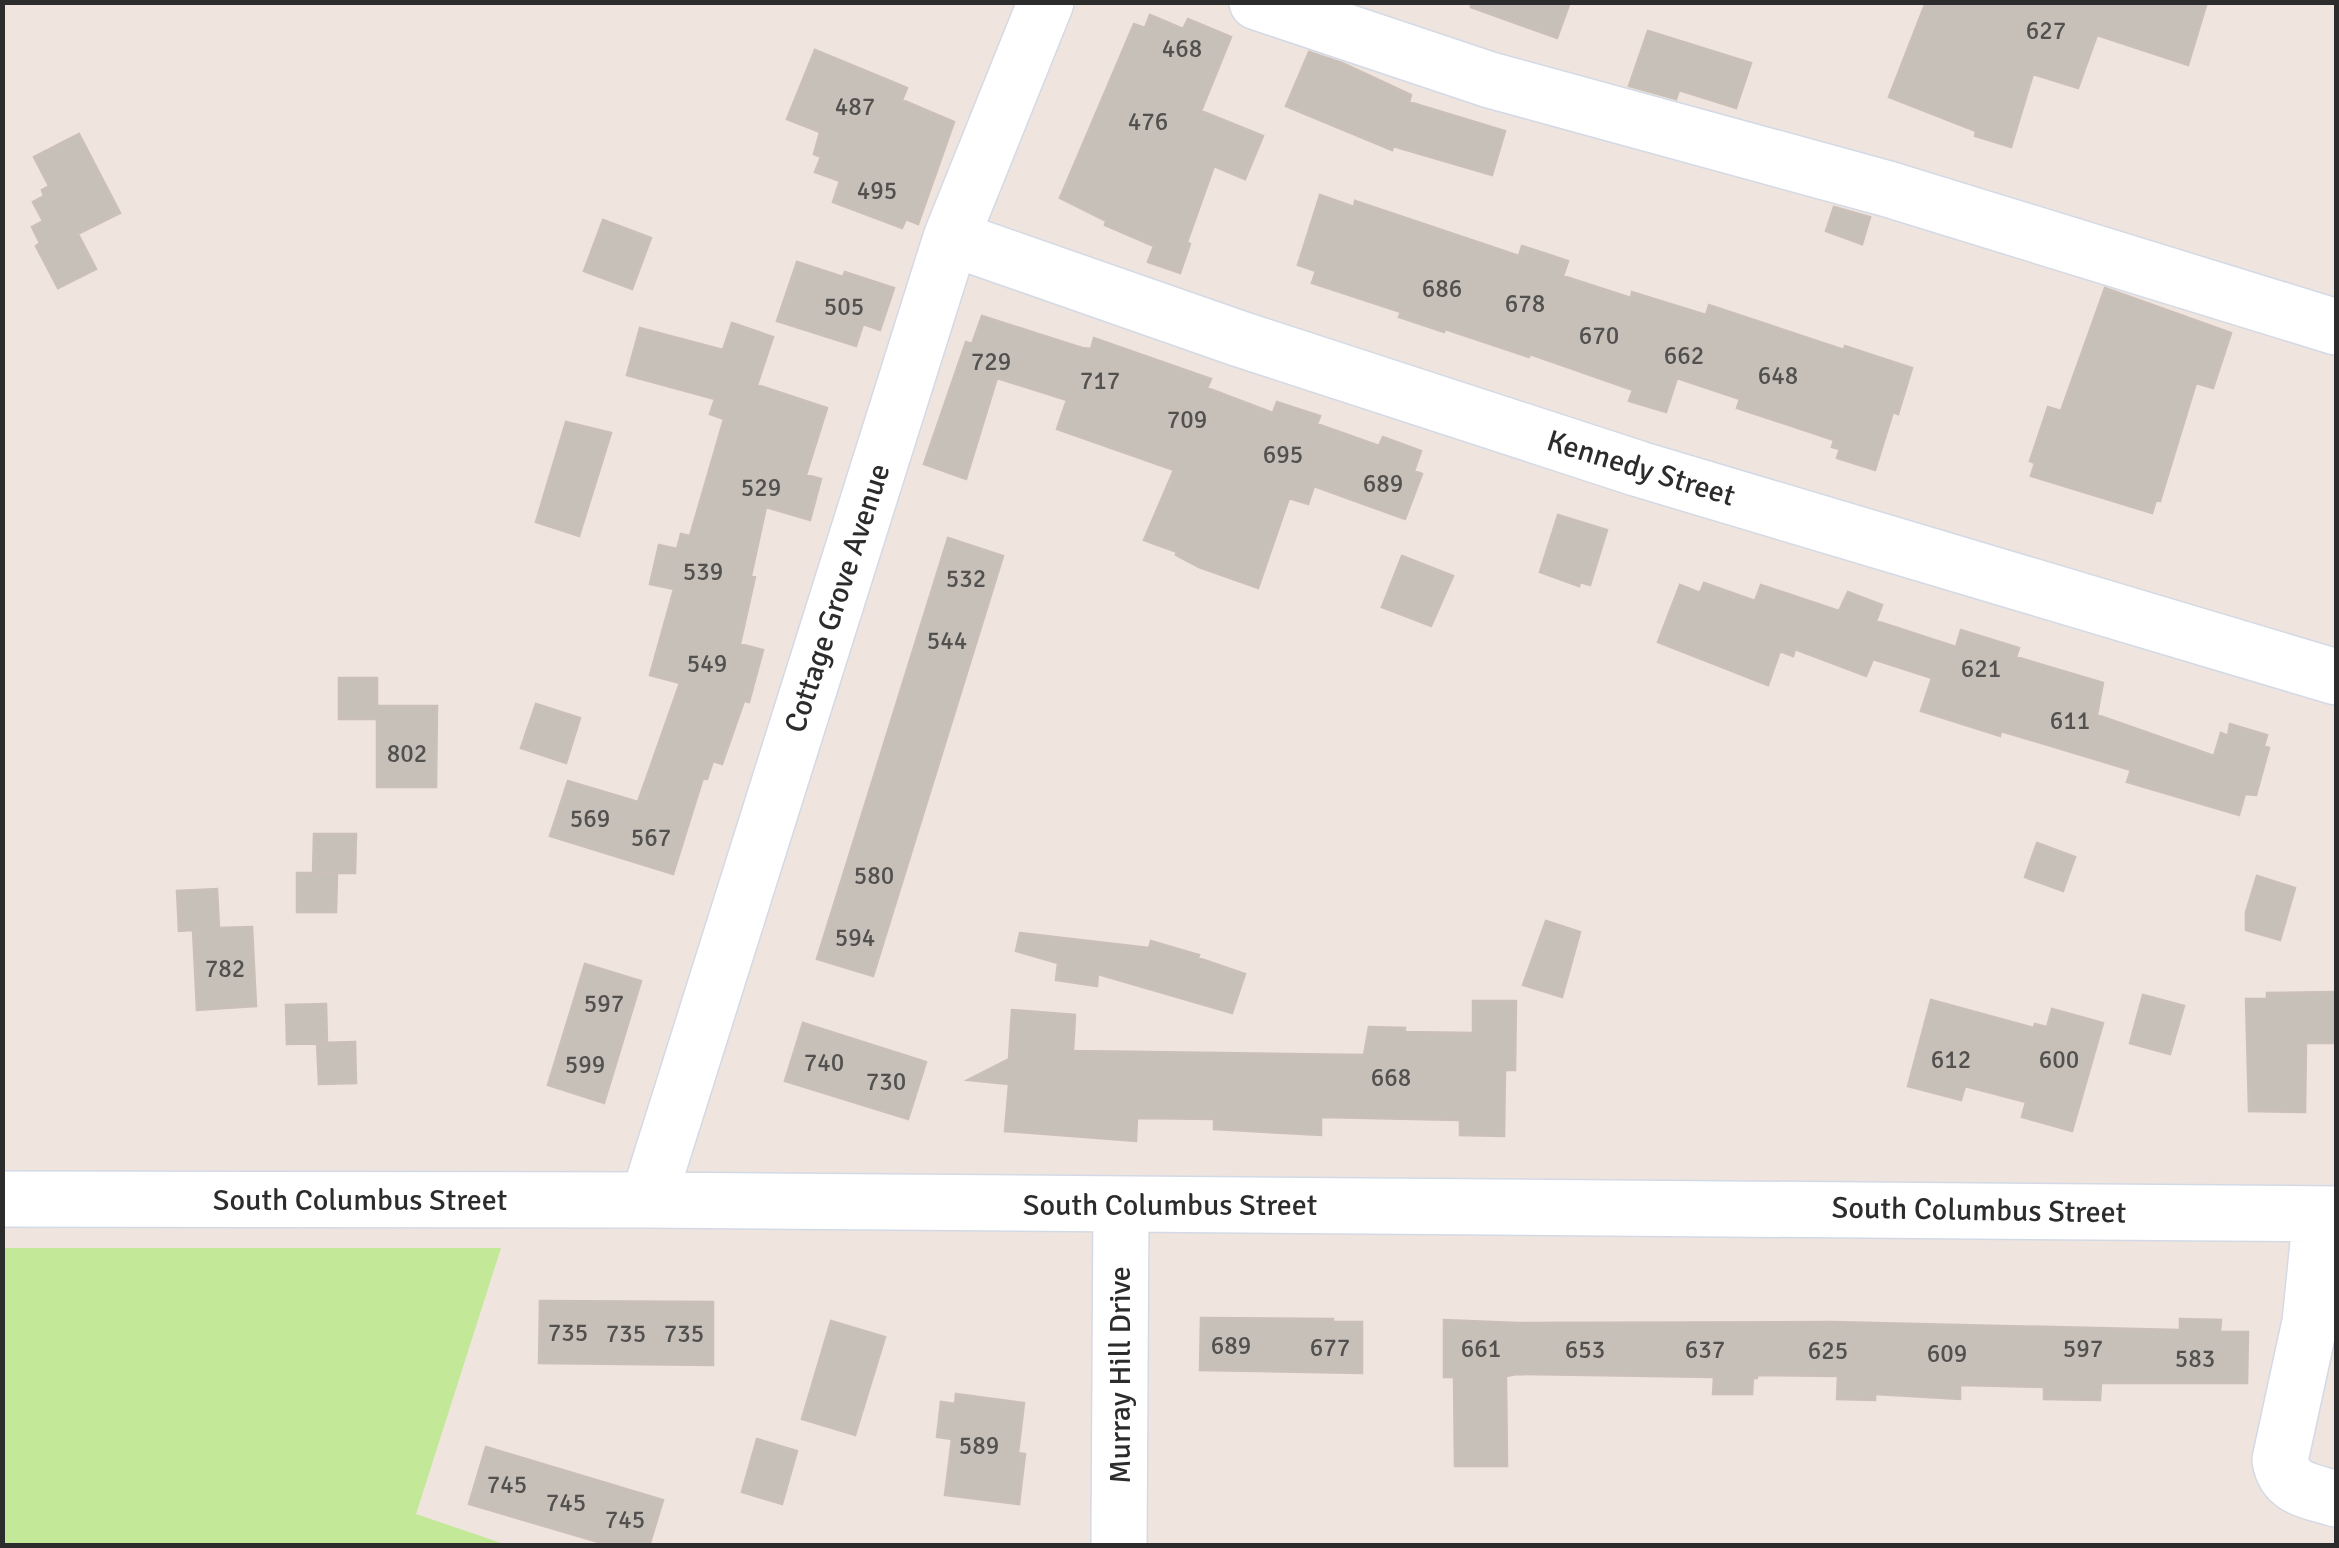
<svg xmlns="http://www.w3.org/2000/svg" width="2339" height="1548" viewBox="0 0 2339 1548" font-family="Signika,sans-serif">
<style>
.green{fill:#c3e897}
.building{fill:#c6c0b9;stroke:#cbc0b7;stroke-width:2.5}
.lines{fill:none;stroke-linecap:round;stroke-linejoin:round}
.minor-casing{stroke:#d3dae6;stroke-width:58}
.minor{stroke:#fff;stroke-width:55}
.labels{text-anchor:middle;stroke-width:10;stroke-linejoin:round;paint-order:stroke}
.number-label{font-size:25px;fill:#52514f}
.street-label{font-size:30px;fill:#2c2c2c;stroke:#fff}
</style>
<rect width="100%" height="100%" fill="#efe4de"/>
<path class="green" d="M 3,1248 L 501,1248 L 416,1514 L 507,1545 L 3,1545 Z"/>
<path class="building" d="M 1471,2 L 1570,2 L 1557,38 L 1471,7 Z
M 1926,2 L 2207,2 L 2188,65 L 2097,35 L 2078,88 L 2033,74 L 2011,147 L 1975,136 L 1976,131 L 1889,97 Z
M 1150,15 L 1183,29 L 1188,19 L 1231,37 L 1201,111 L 1263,136 L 1245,179 L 1214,166 L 1187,242 L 1190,244 L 1180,273 L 1148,262 L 1154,246 L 1105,225 L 1106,221 L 1060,198 L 1134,24 L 1145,28 Z
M 1648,31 L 1751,63 L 1736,108 L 1679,90 L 1676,99 L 1629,86 Z
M 815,50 L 907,88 L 902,100 L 954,122 L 918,224 L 906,219 L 902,228 L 833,202 L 840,181 L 815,172 L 821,157 L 814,154 L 820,132 L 787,119 Z
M 1309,52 L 1342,63 L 1411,95 L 1409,102 L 1505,131 L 1492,175 L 1393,146 L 1392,150 L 1286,106 Z
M 79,134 L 120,213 L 78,234 L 96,269 L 58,288 L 36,246 L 40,243 L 32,227 L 43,221 L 33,202 L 44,196 L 42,190 L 49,186 L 34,157 Z
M 1320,195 L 1354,207 L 1355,201 L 1519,256 L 1522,246 L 1568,261 L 1563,276 L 1631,298 L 1632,292 L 1706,315 L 1709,305 L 1844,350 L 1845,346 L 1912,368 L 1898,414 L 1893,412 L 1875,470 L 1837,458 L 1840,449 L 1832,447 L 1834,440 L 1737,408 L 1740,399 L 1677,378 L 1666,412 L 1629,401 L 1633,390 L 1530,354 L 1529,357 L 1445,329 L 1444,332 L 1399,317 L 1401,312 L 1312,283 L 1316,271 L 1298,265 Z
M 1834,207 L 1870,217 L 1862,244 L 1826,231 Z
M 603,220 L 651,238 L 632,289 L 584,271 Z
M 797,262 L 843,277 L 845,272 L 894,288 L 880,330 L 863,324 L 856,346 L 777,321 Z
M 2105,288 L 2231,333 L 2213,388 L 2196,383 L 2160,501 L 2156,500 L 2152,513 L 2031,476 L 2035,463 L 2030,461 L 2048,407 L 2061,411 Z
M 982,316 L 1082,348 L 1091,349 L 1094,338 L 1211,379 L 1207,388 L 1273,413 L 1277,402 L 1320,416 L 1317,424 L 1379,446 L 1383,437 L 1421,451 L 1414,471 L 1422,474 L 1405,519 L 1314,486 L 1308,504 L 1289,498 L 1258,588 L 1199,567 L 1176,555 L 1177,552 L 1144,540 L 1174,470 L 1057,429 L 1067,400 L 997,378 L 966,479 L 924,464 L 966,342 L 972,344 Z
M 732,323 L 773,337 L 757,385 L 827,408 L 806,475 L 821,479 L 810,520 L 766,507 L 751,576 L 755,577 L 740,644 L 763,650 L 749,702 L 744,701 L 722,764 L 713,761 L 707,779 L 703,778 L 673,874 L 550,836 L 568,781 L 638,802 L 680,683 L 650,675 L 674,589 L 650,584 L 659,545 L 677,549 L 681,534 L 690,536 L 724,419 L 710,414 L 715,399 L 627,375 L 640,328 L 723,350 Z
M 566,422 L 611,433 L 579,536 L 536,522 Z
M 1558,515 L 1607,530 L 1590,585 L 1580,582 L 1579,586 L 1540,572 Z
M 948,538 L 1003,556 L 873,976 L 817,959 Z
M 1402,556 L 1453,576 L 1431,626 L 1382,607 Z
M 1704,583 L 1755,601 L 1761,585 L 1839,611 L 1848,592 L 1882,605 L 1876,621 L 1956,647 L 1961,630 L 2019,648 L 2016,657 L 2103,683 L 2097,715 L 2214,756 L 2221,733 L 2228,736 L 2230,724 L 2267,735 L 2264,746 L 2269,748 L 2256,795 L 2245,794 L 2239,815 L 2127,782 L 2131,770 L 2001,731 L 2000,736 L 1921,711 L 1932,678 L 1873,659 L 1866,676 L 1795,649 L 1793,656 L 1780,651 L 1768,685 L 1658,642 L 1680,585 L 1700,593 Z
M 339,678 L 377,678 L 377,706 L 437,706 L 436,787 L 377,787 L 377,719 L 339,719 Z
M 536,704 L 580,718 L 566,763 L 521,748 Z
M 314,834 L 356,834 L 355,873 L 315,873 L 337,874 L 336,912 L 297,912 L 297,873 L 313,873 Z
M 2037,843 L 2075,857 L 2063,891 L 2025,877 Z
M 2257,876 L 2295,888 L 2280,940 L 2246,930 L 2246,912 Z
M 217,889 L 219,928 L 252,927 L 256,1006 L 197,1010 L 193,930 L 179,931 L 177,891 Z
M 1546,921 L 1580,932 L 1562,997 L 1523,985 Z
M 1020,933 L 1149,948 L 1151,941 L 1199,955 L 1198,958 L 1245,974 L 1232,1013 L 1098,974 L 1097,986 L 1056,980 L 1058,963 L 1016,951 Z
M 585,964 L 641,981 L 604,1103 L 548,1085 Z
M 2336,992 L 2336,1043 L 2306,1043 L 2305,1112 L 2249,1111 L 2246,999 L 2267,999 L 2267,993 Z
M 2143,995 L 2184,1006 L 2170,1054 L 2130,1043 Z
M 1931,1000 L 2034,1028 L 2035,1024 L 2047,1027 L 2052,1009 L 2103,1023 L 2072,1131 L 2022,1117 L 2026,1102 L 1965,1086 L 1961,1100 L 1908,1086 Z
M 1473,1001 L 1516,1001 L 1515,1070 L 1505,1070 L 1504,1136 L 1460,1135 L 1460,1120 L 1321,1117 L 1321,1135 L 1214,1129 L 1214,1119 L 1137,1118 L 1136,1141 L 1005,1131 L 1009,1084 L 968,1080 L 1009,1059 L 1012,1010 L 1075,1015 L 1073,1051 L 1364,1055 L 1369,1027 L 1405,1028 L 1405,1032 L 1473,1033 Z
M 326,1004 L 327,1043 L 287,1044 L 286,1005 Z
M 803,1023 L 926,1062 L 908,1119 L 785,1081 Z
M 355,1042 L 356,1083 L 319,1084 L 317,1043 Z
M 540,1301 L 713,1302 L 713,1365 L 539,1363 Z
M 1201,1318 L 1333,1319 L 1333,1322 L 1362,1322 L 1362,1373 L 1200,1370 Z
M 2180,1319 L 2221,1320 L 2220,1332 L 2248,1332 L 2247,1383 L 2101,1383 L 2100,1400 L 2044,1399 L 2044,1387 L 1960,1385 L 1960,1399 L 1875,1394 L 1875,1400 L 1837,1399 L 1838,1376 L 1757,1375 L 1757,1378 L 1753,1378 L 1752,1394 L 1713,1394 L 1714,1377 L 1517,1374 L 1506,1376 L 1507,1466 L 1455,1466 L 1454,1377 L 1444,1377 L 1444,1320 L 1518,1323 L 1831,1322 L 2180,1330 Z
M 831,1321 L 885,1337 L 855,1435 L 802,1419 Z
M 956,1394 L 1024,1403 L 1018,1453 L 1025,1454 L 1019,1504 L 945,1495 L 952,1439 L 937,1437 L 941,1402 L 955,1404 Z
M 757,1439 L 797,1451 L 782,1504 L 742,1492 Z
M 486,1447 L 663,1500 L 649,1546 L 612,1546 L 469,1504 Z"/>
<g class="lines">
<defs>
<path id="minor" d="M 1257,2 L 1490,80 L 1888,189 L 2336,327
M 951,238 L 1240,339 L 1639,469 L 2336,677
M 2,1199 L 648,1200 L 2336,1214
M 648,1200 L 951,238 L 1046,2
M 2321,1214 L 2310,1322 L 2280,1460 C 2285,1490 2311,1491 2336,1499
M 1119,1546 L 1121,1205"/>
</defs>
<use href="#minor" class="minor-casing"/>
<use href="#minor" class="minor"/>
</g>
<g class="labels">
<g class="number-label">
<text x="2046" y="39">627</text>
<text x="1182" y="57">468</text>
<text x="855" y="115">487</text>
<text x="1148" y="130">476</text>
<text x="877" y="199">495</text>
<text x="1442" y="297">686</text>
<text x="1525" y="312">678</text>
<text x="844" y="315">505</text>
<text x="1599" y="344">670</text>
<text x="1684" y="364">662</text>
<text x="991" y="370">729</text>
<text x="1778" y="384">648</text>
<text x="1100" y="389">717</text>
<text x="1187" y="428">709</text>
<text x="1283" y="463">695</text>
<text x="1383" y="492">689</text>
<text x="761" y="496">529</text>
<text x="703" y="580">539</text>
<text x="966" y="587">532</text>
<text x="947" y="649">544</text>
<text x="707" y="672">549</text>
<text x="1981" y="677">621</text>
<text x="2070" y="729">611</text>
<text x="407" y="762">802</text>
<text x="590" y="827">569</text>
<text x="651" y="846">567</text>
<text x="874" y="884">580</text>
<text x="855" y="946">594</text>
<text x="225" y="977">782</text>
<text x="604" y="1012">597</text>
<text x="1951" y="1068">612</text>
<text x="2059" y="1068">600</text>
<text x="824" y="1071">740</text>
<text x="585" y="1073">599</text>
<text x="1391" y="1086">668</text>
<text x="886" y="1090">730</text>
<text x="568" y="1341">735</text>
<text x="626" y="1342">735</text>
<text x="684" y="1342">735</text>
<text x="1231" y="1354">689</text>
<text x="1330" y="1356">677</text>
<text x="1481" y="1357">661</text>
<text x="2083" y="1357">597</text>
<text x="1585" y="1358">653</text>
<text x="1705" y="1358">637</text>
<text x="1828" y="1359">625</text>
<text x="1947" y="1362">609</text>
<text x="2195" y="1367">583</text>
<text x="979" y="1454">589</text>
<text x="507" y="1493">745</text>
<text x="566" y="1511">745</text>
<text x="625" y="1528">745</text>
</g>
<g class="street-label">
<text transform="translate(1641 468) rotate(17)" y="10">Kennedy Street</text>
<text transform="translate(837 598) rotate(-72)" y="10">Cottage Grove Avenue</text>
<text x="360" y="1210">South Columbus Street</text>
<text x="1170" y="1215">South Columbus Street</text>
<text transform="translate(1979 1210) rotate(1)" y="10">South Columbus Street</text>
<text transform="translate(1120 1375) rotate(-90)" y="10">Murray Hill Drive</text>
</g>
</g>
<rect width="2339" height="1548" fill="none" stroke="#2c2c2c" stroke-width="10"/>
</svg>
